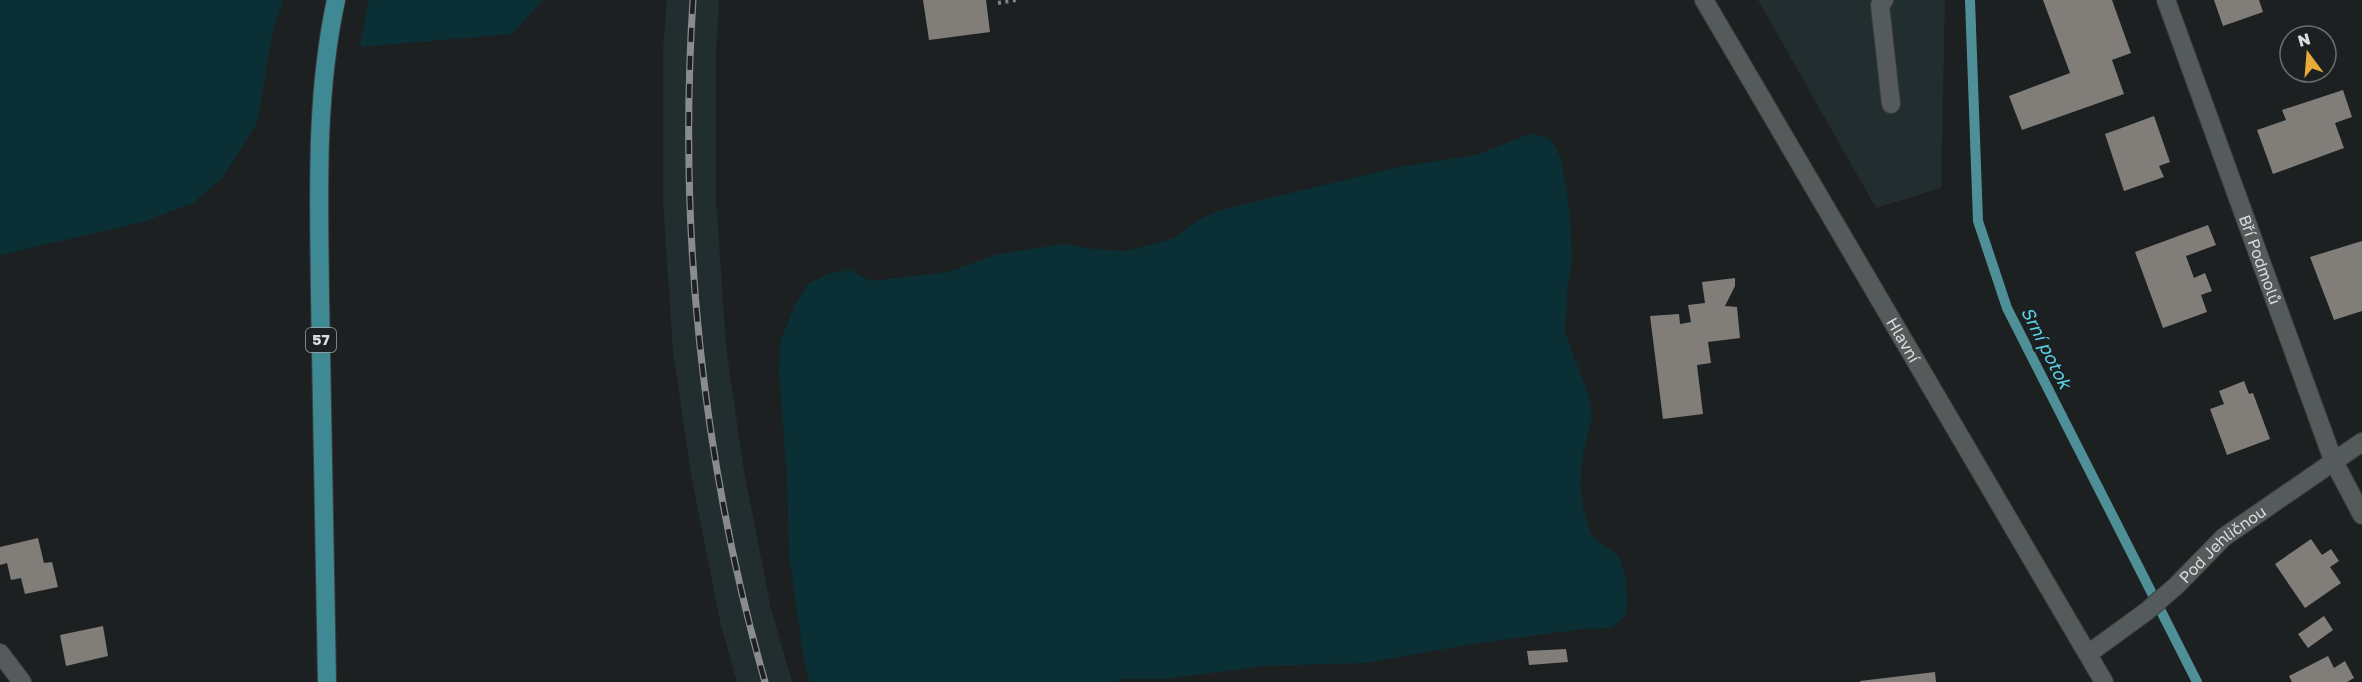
<svg xmlns="http://www.w3.org/2000/svg" width="2362" height="682" viewBox="0 0 2362 682" font-family="'Golos Text',sans-serif">
<style>
.built{fill:#222d30}
.green{fill:#0a3036}
.lines{fill:none;stroke-linecap:round;stroke-linejoin:round}
.stream{stroke:#4f8f98;stroke-width:10}
.building{fill:#817e7a}
.minor-casing{stroke:#3a3d3d;stroke-width:20}
.major-casing{stroke:#3a3d3d;stroke-width:20}
.path{stroke:#808484;stroke-width:4;stroke-dasharray:3 4.5;stroke-linecap:butt}
.minor{stroke:#555a5b;stroke-width:18}
.major{stroke:#3f8995;stroke-width:18}
.rail-casing{stroke:#898c8d;stroke-width:7}
.rail{stroke:#1c2021;stroke-width:4.5;stroke-dasharray:14;stroke-linecap:butt}
.labels{text-anchor:middle;stroke-width:6;stroke-linejoin:round;paint-order:stroke}
.shield{fill:#1c2021;stroke:#a1a4a5;stroke-width:1.5}
.shield-label{font-size:15px;font-weight:bold;fill:#dadddd}
.street-label{font-size:16px;fill:#dadddd;stroke:#1c2021}
.water-label{font-size:18px;font-style:italic;fill:#5ad2e8;stroke:#1c2021}
</style>
<rect width="100%" height="100%" fill="#1c2021"/>
<path class="built" d="M 667,0 L 719,0 L 716,52 L 716,199 L 726,346 L 743,465 L 771,609 L 792,682 L 737,682 L 720,621 L 691,474 L 673,351 L 663,201 L 663,51 Z
M 1758,0 L 1945,0 L 1941,188 L 1876,208 Z"/>
<path class="green" d="M 0,0 L 283,0 L 272,34 L 257,123 L 222,178 L 193,203 L 143,222 L 0,255 Z
M 369,0 L 543,0 L 512,34 L 360,47 Z
M 1529,134 L 1546,137 L 1553,142 L 1561,159 L 1569,206 L 1572,256 L 1567,294 L 1565,333 L 1590,399 L 1592,418 L 1583,453 L 1580,486 L 1584,513 L 1591,534 L 1602,545 L 1618,555 L 1624,570 L 1627,599 L 1626,615 L 1612,628 L 1583,629 L 1466,645 L 1366,663 L 1265,666 L 1164,679 L 1121,679 L 1118,682 L 810,682 L 804,661 L 789,553 L 787,477 L 779,372 L 780,342 L 797,301 L 808,284 L 828,274 L 850,270 L 871,281 L 948,272 L 998,254 L 1064,244 L 1094,249 L 1126,251 L 1175,238 L 1196,221 L 1221,210 L 1398,167 L 1476,155 Z"/>
<g class="lines">
<path class="stream" d="M 1970,0 L 1978,221 L 2007,308 L 2197,682"/>
</g>
<path class="building" d="M 923,0 L 986,0 L 990,32 L 929,40 Z
M 2043,0 L 2112,0 L 2131,53 L 2112,60 L 2124,94 L 2022,130 L 2009,96 L 2070,73 Z
M 2214,0 L 2259,0 L 2263,12 L 2223,26 Z
M 2343,90 L 2352,117 L 2335,123 L 2344,148 L 2273,174 L 2257,130 L 2286,120 L 2282,110 Z
M 2154,116 L 2170,162 L 2159,166 L 2164,177 L 2124,191 L 2105,134 Z
M 2208,225 L 2216,245 L 2186,256 L 2194,278 L 2205,273 L 2212,291 L 2201,295 L 2207,312 L 2163,328 L 2135,252 Z
M 2362,241 L 2362,311 L 2334,320 L 2310,257 Z
M 1735,278 L 1735,286 L 1725,306 L 1737,307 L 1740,338 L 1708,342 L 1711,363 L 1697,365 L 1703,414 L 1663,419 L 1650,316 L 1679,314 L 1680,324 L 1691,322 L 1688,305 L 1705,303 L 1702,282 Z
M 2244,381 L 2249,394 L 2253,393 L 2270,439 L 2227,455 L 2210,409 L 2224,404 L 2219,391 Z
M 38,538 L 44,563 L 52,562 L 58,587 L 25,594 L 21,578 L 11,580 L 7,563 L 0,565 L 0,547 Z
M 2311,539 L 2322,555 L 2331,549 L 2339,561 L 2330,567 L 2341,583 L 2305,608 L 2275,564 Z
M 2324,616 L 2333,630 L 2308,648 L 2298,634 Z
M 103,626 L 108,656 L 66,666 L 60,635 Z
M 1566,649 L 1568,662 L 1529,665 L 1527,651 Z
M 2328,656 L 2334,668 L 2345,661 L 2354,678 L 2347,682 L 2292,682 L 2289,676 Z
M 1935,672 L 1936,682 L 1860,682 L 1860,681 Z"/>
<g class="lines">
<defs>
<g id="minor">
<path id="s1" d="M 1704,0 L 2104,682"/>
<path d="M 1884,0 L 1880,5 L 1891,104"/>
<path id="s2" d="M 2166,0 L 2333,460 L 2362,515"/>
<path d="M 0,653 L 22,682"/>
<path id="s3" d="M 2088,654 L 2147,611 L 2176,586 L 2224,537 L 2362,442"/>
</g>
<path id="major" d="M 327,682 C 324,553 322,424 320,295 C 319,196 315,97 336,0"/>
</defs>
<use href="#minor" class="minor-casing"/>
<use href="#major" class="major-casing"/>
<path class="path" d="M 998,3 L 1016,0"/>
<use href="#minor" class="minor"/>
<use href="#major" class="major"/>
<defs>
<path id="rail" d="M 693,0 C 678,229 702,461 765,682"/>
</defs>
<use href="#rail" class="rail-casing"/>
<use href="#rail" class="rail"/>
</g>
<g class="labels">
<rect class="shield" x="306" y="328" width="30" height="24" rx="4.5"/>
<g class="shield-label">
<text x="321" y="345">57</text>
</g>
<g class="street-label">
<text dy="6" stroke="none"><textPath href="#s2" startOffset="276">Bří Podmolů</textPath></text>
<text dy="6" stroke="none"><textPath href="#s1" startOffset="394">Hlavní</textPath></text>
<text dy="6" stroke="none"><textPath href="#s3" startOffset="174">Pod Jehličnou</textPath></text>
</g>
<g class="water-label">
<text transform="translate(2046 348) rotate(63)" y="6">Srní potok</text>
</g>
</g>
<g transform="translate(2308 54) rotate(344)"><circle r="28" fill="#1c2021" stroke="#686c6c" stroke-width="1.5"/>
<path d="M0-4.5L10 22L0 15L-10 22Z" fill="#eaaa39"/>
<text y="-9" font-size="16" font-weight="bold" text-anchor="middle" fill="#dadddd">N</text>
</g>
</svg>
